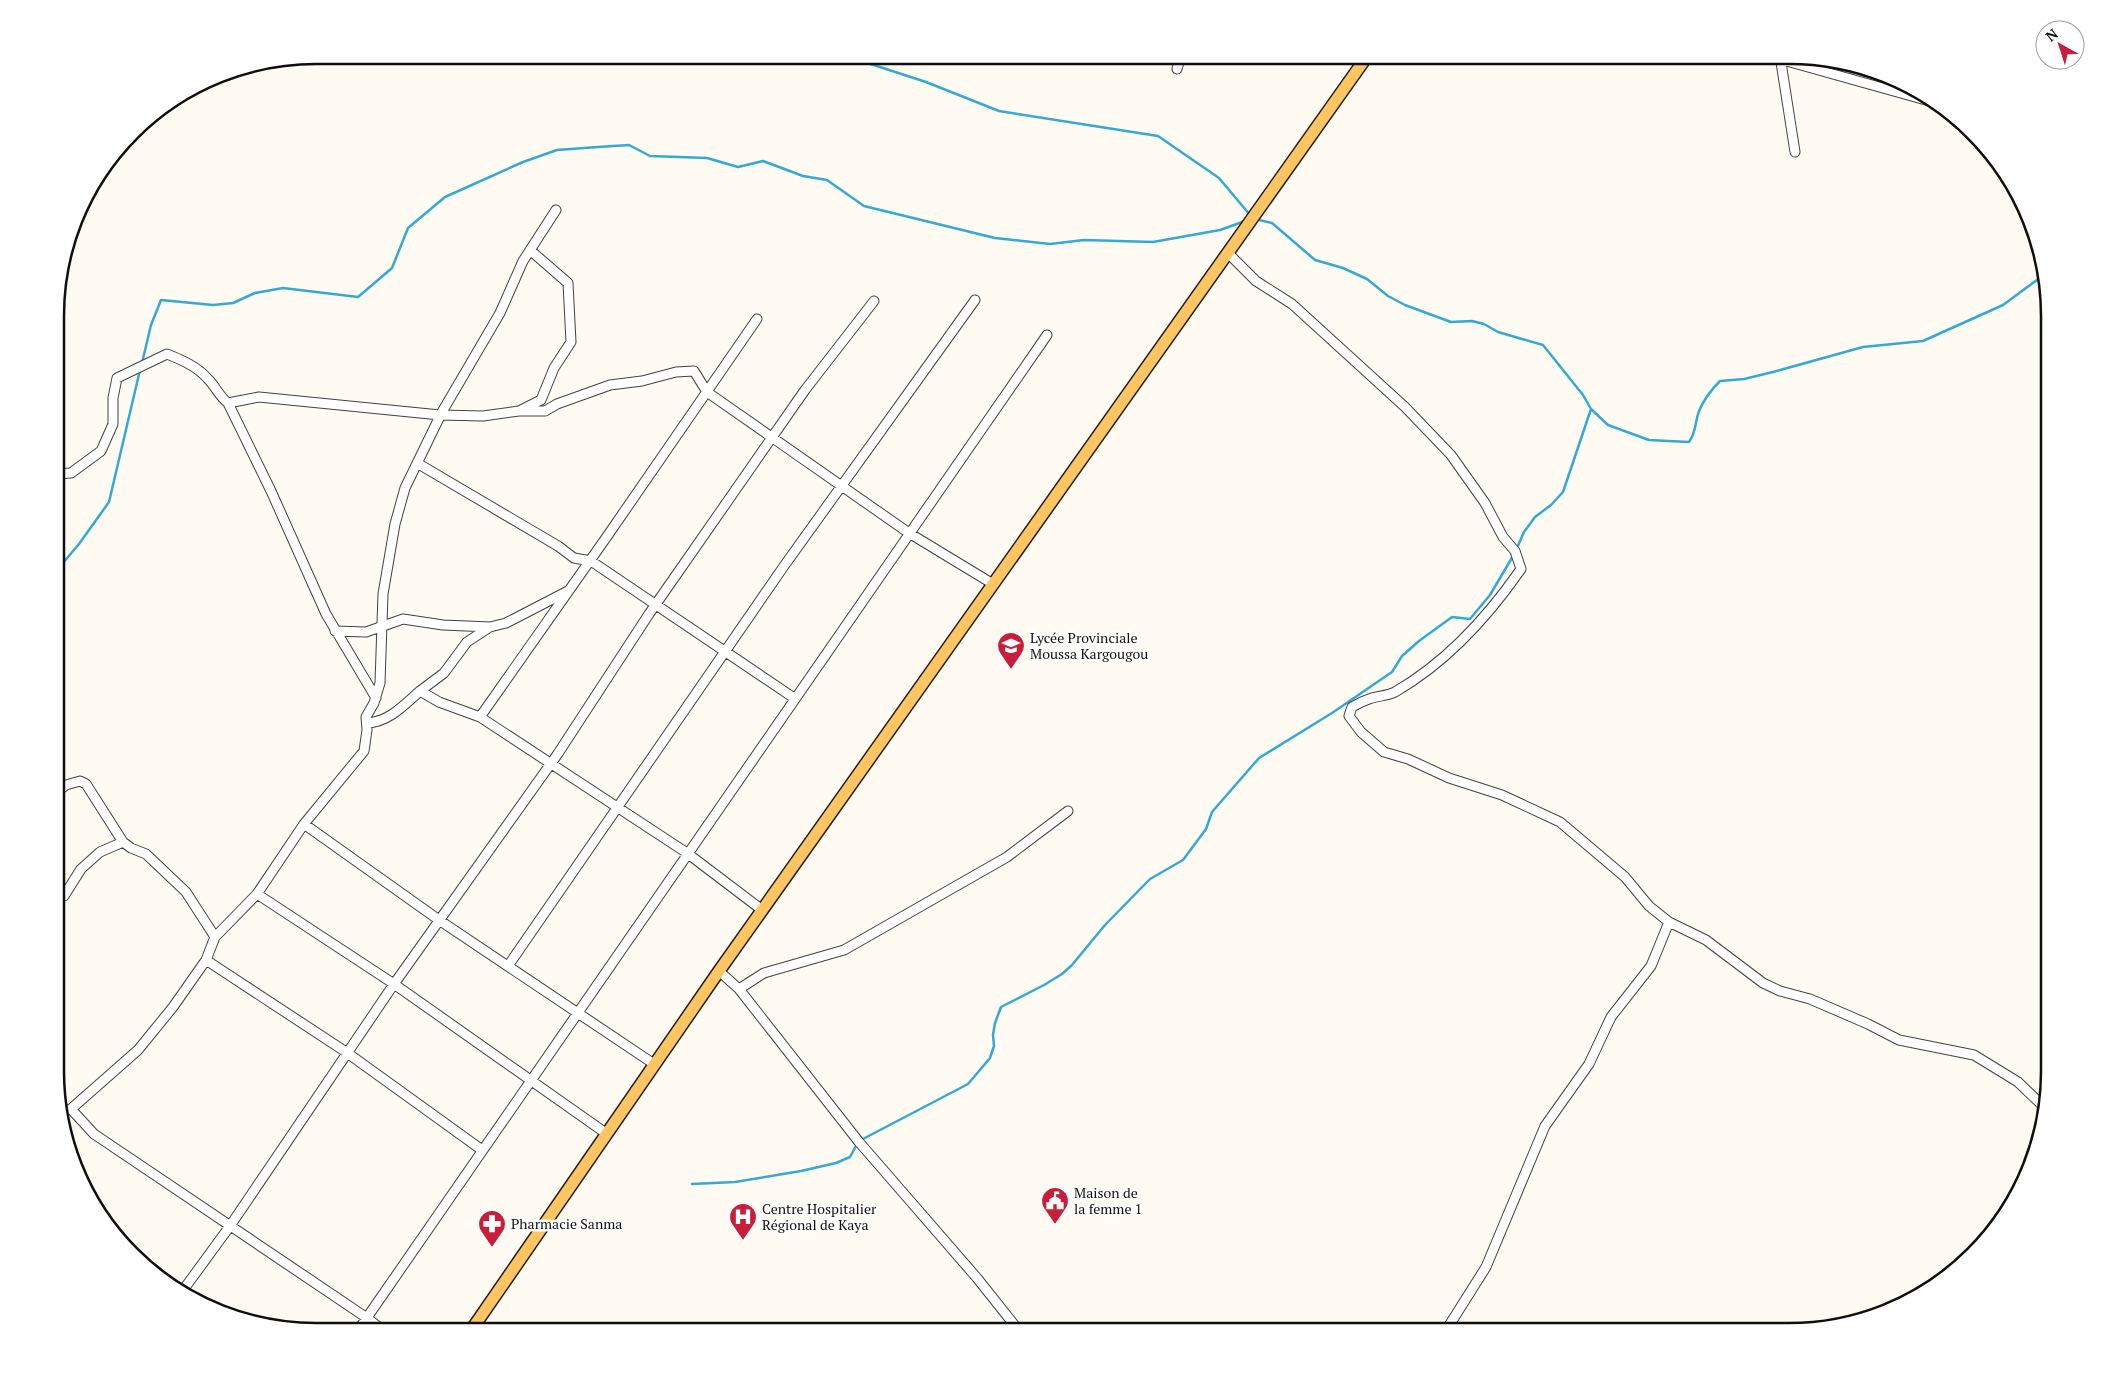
<svg xmlns="http://www.w3.org/2000/svg" width="2105" height="1387" viewBox="0 0 2105 1387" font-family="'PT Serif',serif">
<style>
.lines{fill:none;stroke-linecap:round;stroke-linejoin:round}
.stream{stroke:#35a9d6;stroke-width:2.5}
.minor-casing{stroke:#424242;stroke-width:11}
.major-casing{stroke:#202020;stroke-width:14}
.minor{stroke:#fff;stroke-width:9}
.major{stroke:#ffc562;stroke-width:11}
.labels{text-anchor:middle;stroke-width:5;stroke-linejoin:round;paint-order:stroke}
.poi-label{font-size:14px;fill:#0f0f0f;stroke:#fff;text-anchor:start}
.rim{fill:none;stroke:#0f0f0f;stroke-width:2.5}
</style>
<rect width="100%" height="100%" fill="#fffbf2"/>
<g class="lines">
<path class="stream" d="M 843,55 L 926,82 L 999,111 L 1158,136 L 1219,178 L 1250,215
M 1255,219 L 1272,223 L 1315,260 L 1343,268 L 1367,279 L 1388,296 L 1405,305 L 1451,322 L 1472,321 L 1484,324 L 1498,332 L 1543,345 L 1583,395 L 1591,409 L 1608,425 L 1649,440 L 1689,442 C 1696,433 1695,422 1699,411 C 1704,399 1711,390 1720,381 L 1744,379 L 1773,372 L 1863,347 L 1923,341 L 2003,305 L 2045,274
M 142,363 L 151,325 L 161,300 L 213,305 L 233,303 L 255,293 L 283,288 L 358,297 L 392,268 L 408,228 L 445,197 L 523,162 L 557,150 L 598,147 L 629,145 L 650,156 L 707,158 L 738,167 L 763,161 L 803,176 L 827,180 L 864,206 L 995,238 L 1050,244 L 1084,240 L 1153,242 L 1220,230 L 1245,221
M 1517,548 L 1524,532 L 1535,517 L 1551,505 L 1563,492 L 1591,409
M 57,570 L 79,544 L 109,502 L 140,370
M 861,1140 L 968,1084 L 990,1058 L 994,1046 L 993,1035 L 995,1023 L 1001,1007 L 1044,985 L 1062,974 L 1072,965 L 1105,925 L 1150,879 L 1183,860 L 1206,829 L 1212,812 L 1259,758 L 1332,713 L 1392,672 L 1402,656 L 1419,641 L 1452,617 L 1470,619 L 1490,595 L 1513,556
M 692,1184 L 735,1182 L 801,1171 L 836,1163 L 850,1157 L 857,1144"/>
<defs>
<path id="minor" d="M 1765,55 L 1940,104
M 1780,56 L 1795,152
M 1177,69 L 1181,55
M 556,210 L 523,261 L 500,313 L 442,412 L 405,488 L 395,524 L 383,594 L 380,683 L 374,703 L 366,717 L 367,730 L 364,751 L 304,824 L 257,894 L 394,984 L 607,1134
M 1228,253 L 1256,281 L 1292,304 L 1405,407 L 1451,455 L 1485,503 L 1503,537 L 1515,551 L 1521,569 C 1487,618 1447,662 1395,692 C 1387,696 1377,696 1369,699 C 1363,701 1357,704 1352,707 L 1349,716 L 1361,732 L 1384,752 L 1408,759 L 1449,778 L 1502,795 L 1560,822 L 1625,877 L 1649,906 L 1669,922 L 1706,940 L 1763,983 L 1780,991 L 1810,999 L 1868,1024 L 1899,1040 L 1974,1055 L 2018,1082 L 2045,1108
M 522,411 L 545,411 L 557,404 L 610,385 L 642,381 L 676,372 L 694,371 L 707,392 L 909,533 L 993,584
M 417,463 L 558,546 L 574,558 L 591,561 L 794,698
M 57,474 L 71,473 L 101,451 L 113,424 L 113,398 L 117,378 L 167,354 C 182,360 198,367 208,379 C 216,387 219,396 228,403
M 335,631 L 366,632 L 403,619 L 443,625 L 490,627
M 420,691 L 444,673 L 467,642 L 490,627 L 506,623 L 568,591
M 376,698 L 326,614 L 271,491 L 228,403 L 259,397 L 440,415 L 483,416 L 519,411 L 541,400 L 554,368 L 571,342 L 568,283 L 530,250
M 480,717 L 608,535 L 757,319
M 367,723 C 389,722 404,705 420,691 L 439,702 L 480,717 L 687,853 L 762,910
M 57,792 L 66,785 L 80,781 L 86,784 L 123,842 L 131,848 L 146,854 L 186,892 L 215,937
M 304,824 L 439,920 L 654,1064
M 64,896 L 81,869 L 100,852 L 123,842
M 206,960 L 346,1052 L 482,1150
M 508,966 L 784,566 L 975,300
M 719,971 L 739,989 L 859,1142 L 977,1278 L 1020,1332
M 739,989 L 764,973 L 844,950 L 1007,857 L 1068,811
M 71,1109 L 94,1134 L 367,1318 L 385,1332
M 59,1112 L 71,1109 L 138,1050 L 173,1007 L 206,960 L 215,937 L 257,894
M 181,1293 L 230,1226 L 394,984 L 557,755 L 649,614 L 805,390 L 874,301
M 357,1332 L 1047,335
M 1445,1332 L 1486,1267 L 1545,1126 L 1589,1064 L 1611,1017 L 1651,966 L 1669,922"/>
<path id="major" d="M 470,1332 L 719,971 L 1368,55"/>
</defs>
<use href="#minor" class="minor-casing"/>
<use href="#major" class="major-casing"/>
<use href="#minor" class="minor"/>
<use href="#major" class="major"/>
</g>
<defs>
<symbol id="school-pin" viewBox="-11 -11 22 30"><path d="M0 17L-7.5 6A9.5 9.5 0 1 1 7.5 6Z" fill="#c91e3b" stroke="#fff"/><path d="M0-5L7-2L0 1L-7-2ZM-4 1L0 2.5L4 1V4Q0 6-4 4Z" fill="#fff"/></symbol>
<symbol id="civic-pin" viewBox="-11 -11 22 30"><path d="M0 17L-7.5 6A9.5 9.5 0 1 1 7.5 6Z" fill="#c91e3b" stroke="#fff"/><path d="M-.6-6.5H3V-4.5H.6V-3L4-1V1h2V6H-6V1h2V-1L-.6-3ZM-1.2 2.5V6h2.4V2.5Z" fill="#fff"/></symbol>
<symbol id="hospital-pin" viewBox="-11 -11 22 30"><path d="M0 17L-7.5 6A9.5 9.5 0 1 1 7.5 6Z" fill="#c91e3b" stroke="#fff"/><path d="M-5-5h3v3.5h4V-5h3V5h-3V1.5h-4V5h-3Z" fill="#fff"/></symbol>
<symbol id="pharmacy-pin" viewBox="-11 -11 22 30"><path d="M0 17L-7.5 6A9.5 9.5 0 1 1 7.5 6Z" fill="#c91e3b" stroke="#fff"/><path d="M-2-6h4v4h4v4h-4v4h-4v-4h-4v-4h4Z" fill="#fff"/></symbol>
</defs>
<g fill-rule="evenodd">
<use href="#school-pin" x="995" y="630" width="32" height="43"/>
<use href="#civic-pin" x="1039" y="1185" width="32" height="43"/>
<use href="#hospital-pin" x="727" y="1201" width="32" height="43"/>
<use href="#pharmacy-pin" x="476" y="1208" width="32" height="43"/>
</g>
<g class="labels">
<g class="poi-label">
<text x="1030" y="643">Lycée Provinciale<tspan x="1030" dy="16">Moussa Kargougou</tspan></text>
<text x="1074" y="1198">Maison de<tspan x="1074" dy="16">la femme 1</tspan></text>
<text x="762" y="1214">Centre Hospitalier<tspan x="762" dy="16">Régional de Kaya</tspan></text>
<text x="511" y="1229">Pharmacie Sanma</text>
</g>
</g>
<path d="M0 0H2105V1387H0ZM316 64H1789A252 252 0 0 1 2041 316V1071A252 252 0 0 1 1789 1323H316A252 252 0 0 1 64 1071V316A252 252 0 0 1 316 64Z" fill="#fff" fill-rule="evenodd"/>
<path class="rim" d="M316 64H1789A252 252 0 0 1 2041 316V1071A252 252 0 0 1 1789 1323H316A252 252 0 0 1 64 1071V316A252 252 0 0 1 316 64Z"/>
<g transform="translate(2060 45) rotate(321)"><circle r="24" fill="#ffffff" stroke="#9f9f9f"/>
<path d="M0-4L9 19L0 12L-9 19Z" fill="#c91e3b"/>
<text y="-8" font-size="14" font-weight="bold" text-anchor="middle" fill="#0f0f0f">N</text>
</g>
</svg>
